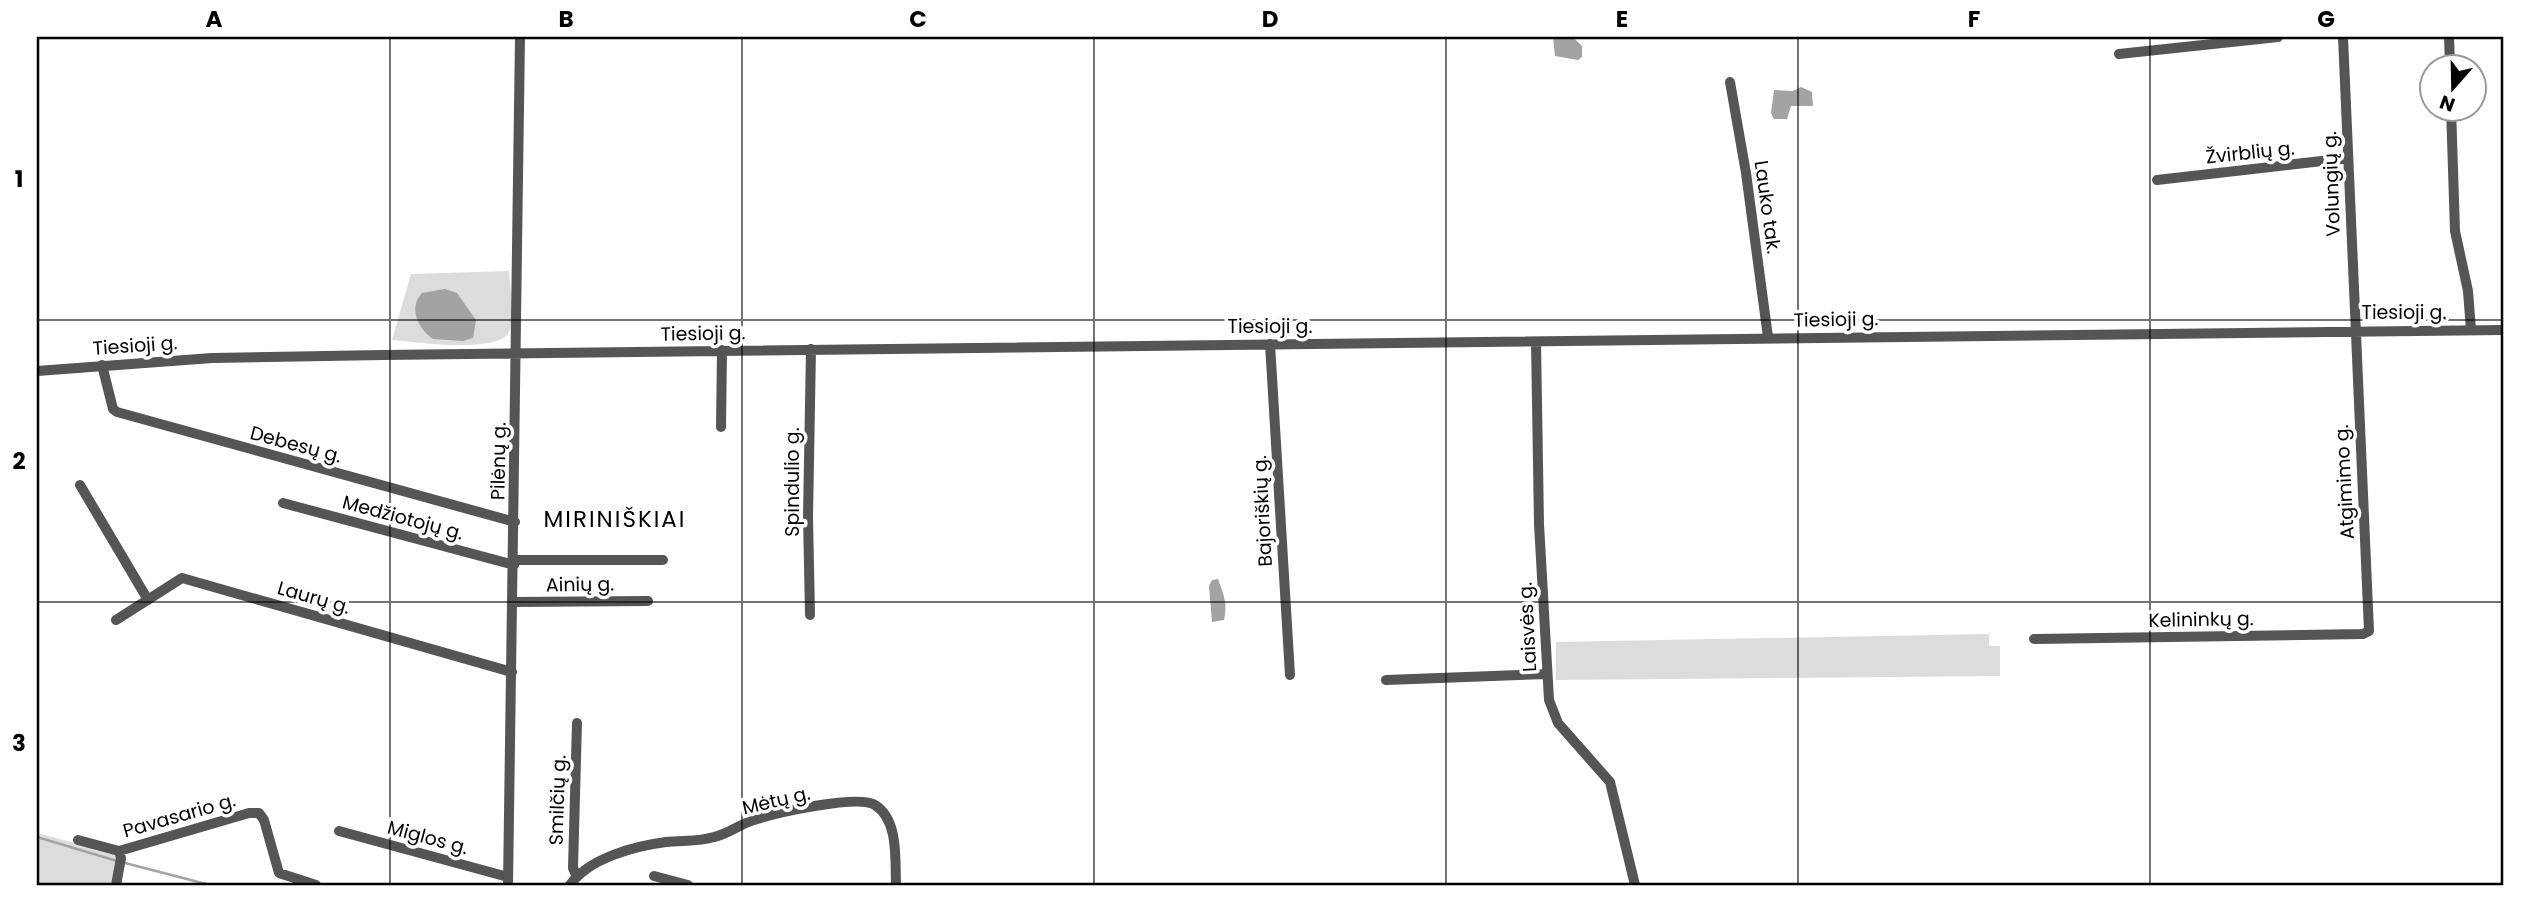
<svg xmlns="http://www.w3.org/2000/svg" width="2540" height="922" viewBox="0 0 2540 922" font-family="Poppins,sans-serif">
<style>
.green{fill:#dcdcdc}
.water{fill:#a3a3a3}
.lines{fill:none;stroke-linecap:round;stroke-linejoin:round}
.stream{stroke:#a3a3a3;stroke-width:2.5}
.minor{stroke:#555;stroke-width:10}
.grid{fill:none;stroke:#000;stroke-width:2;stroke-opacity:0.55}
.labels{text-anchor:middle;stroke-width:7;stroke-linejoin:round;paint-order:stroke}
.street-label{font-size:19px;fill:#000;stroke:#fff}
.quarter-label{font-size:23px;letter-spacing:2px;fill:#000;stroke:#fff}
.neatline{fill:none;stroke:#000;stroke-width:2.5}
.grid-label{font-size:23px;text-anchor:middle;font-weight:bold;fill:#000}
</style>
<rect width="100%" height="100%" fill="#fff"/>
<path class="green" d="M 509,271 C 510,288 515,316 509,332 C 499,354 414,342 392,340 L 411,274 Z
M 1989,634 L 1989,646 L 2000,646 L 2000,676 L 1556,680 L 1556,642 Z
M 37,833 L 117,854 L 111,885 L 37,885 Z"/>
<path class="water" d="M 1553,37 L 1573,37 L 1582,46 L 1582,57 L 1578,60 L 1555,56 Z
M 1801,87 L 1812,92 L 1813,106 L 1791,106 L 1787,119 L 1774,119 L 1771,113 L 1774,90 L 1793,91 Z
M 445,289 L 457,293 L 476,320 L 473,338 L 463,341 L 433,339 C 418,329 408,308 422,293 Z
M 1218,579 C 1223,593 1228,603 1224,620 L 1212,622 L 1209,586 L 1212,580 Z"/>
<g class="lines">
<path class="stream" d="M 37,837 L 117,861
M 125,863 L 210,885"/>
<path class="minor" d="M 2449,37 L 2450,66
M 2119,54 L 2278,37
M 1730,82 L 1746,173 L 1768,337
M 2451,108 L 2455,231 L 2468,291 L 2471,330
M 2157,180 L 2348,158
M 1536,342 L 1539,524 L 1549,700 L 1558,723 L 1610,782 L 1635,885
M 1270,344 L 1290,675
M 102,365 L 113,409 L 117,412 L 515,522
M 37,371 L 212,358 L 383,355 L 2503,330
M 721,427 L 722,350
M 80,485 L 148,600
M 283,503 L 514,565
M 514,560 L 663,560
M 513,602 L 648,601
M 810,615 L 808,517 L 811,349
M 116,620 L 182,578 L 512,672
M 2034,639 L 2363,634 L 2369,631 L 2343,37
M 1386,680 L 1547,674
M 577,723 L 573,868 L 577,877
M 339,831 L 508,877
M 78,840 L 119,851 L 249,813 L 259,813 L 264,820 L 279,873 L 316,885
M 654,876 L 688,885
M 116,885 L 121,858 L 119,851
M 508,885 L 520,37
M 570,885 C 589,858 635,846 666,842 C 683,840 698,842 714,837 C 728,834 740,824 754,820 C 775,813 858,794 875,805 C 899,820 895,860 896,885"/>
</g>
<path class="grid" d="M 390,37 L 390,885M 742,37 L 742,885M 1094,37 L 1094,885M 1446,37 L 1446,885M 1798,37 L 1798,885M 2150,37 L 2150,885M 37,320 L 2503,320M 37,602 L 2503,602"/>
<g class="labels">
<g class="street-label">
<text transform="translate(2250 152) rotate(-6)" y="7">Žvirblių g.</text>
<text transform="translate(2331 184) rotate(-92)" y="7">Volungių g.</text>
<text transform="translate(1768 207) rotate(82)" y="7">Lauko tak.</text>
<text x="2404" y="319">Tiesioji g.</text>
<text transform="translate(1836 319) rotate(-1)" y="7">Tiesioji g.</text>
<text x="1270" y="333">Tiesioji g.</text>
<text transform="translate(703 333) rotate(-1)" y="7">Tiesioji g.</text>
<text transform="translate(135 345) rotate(-4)" y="7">Tiesioji g.</text>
<text transform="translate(296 444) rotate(15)" y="7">Debesų g.</text>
<text transform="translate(498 461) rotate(-89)" y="7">Pilėnų g.</text>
<text transform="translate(792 482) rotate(-90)" y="7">Spindulio g.</text>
<text transform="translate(2344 482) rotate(-93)" y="7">Atgimimo g.</text>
<text transform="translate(1262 511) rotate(-93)" y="7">Bajoriškių g.</text>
<text transform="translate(403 517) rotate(15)" y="7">Medžiotojų g.</text>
<text transform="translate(580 584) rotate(-1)" y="7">Ainių g.</text>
<text transform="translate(314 597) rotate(16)" y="7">Laurų g.</text>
<text transform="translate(2201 619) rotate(-1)" y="7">Kelininkų g.</text>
<text transform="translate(1527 627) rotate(-93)" y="7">Laisvės g.</text>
<text transform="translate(557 800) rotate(-88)" y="7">Smilčių g.</text>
<text transform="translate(776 800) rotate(-13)" y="7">Mėtų g.</text>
<text transform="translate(179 815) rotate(-16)" y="7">Pavasario g.</text>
<text transform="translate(428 837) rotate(15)" y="7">Miglos g.</text>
</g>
<g class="quarter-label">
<text x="615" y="527">MIRINIŠKIAI</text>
</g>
</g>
<rect width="2540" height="922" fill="none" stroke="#ffffff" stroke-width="77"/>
<g transform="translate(2453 88) rotate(200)"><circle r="33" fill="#ffffff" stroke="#999999" stroke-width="2"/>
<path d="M0-5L12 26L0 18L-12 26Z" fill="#000000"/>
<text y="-10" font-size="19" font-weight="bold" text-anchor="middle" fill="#000000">N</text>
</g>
<rect x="38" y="38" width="2464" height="846" class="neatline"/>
<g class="grid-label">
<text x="214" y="27">A</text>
<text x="566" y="27">B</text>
<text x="918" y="27">C</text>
<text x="1270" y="27">D</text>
<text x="1622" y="27">E</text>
<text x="1974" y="27">F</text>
<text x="2326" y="27">G</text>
<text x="19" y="187">1</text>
<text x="19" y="469">2</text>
<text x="19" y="751">3</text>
</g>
</svg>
